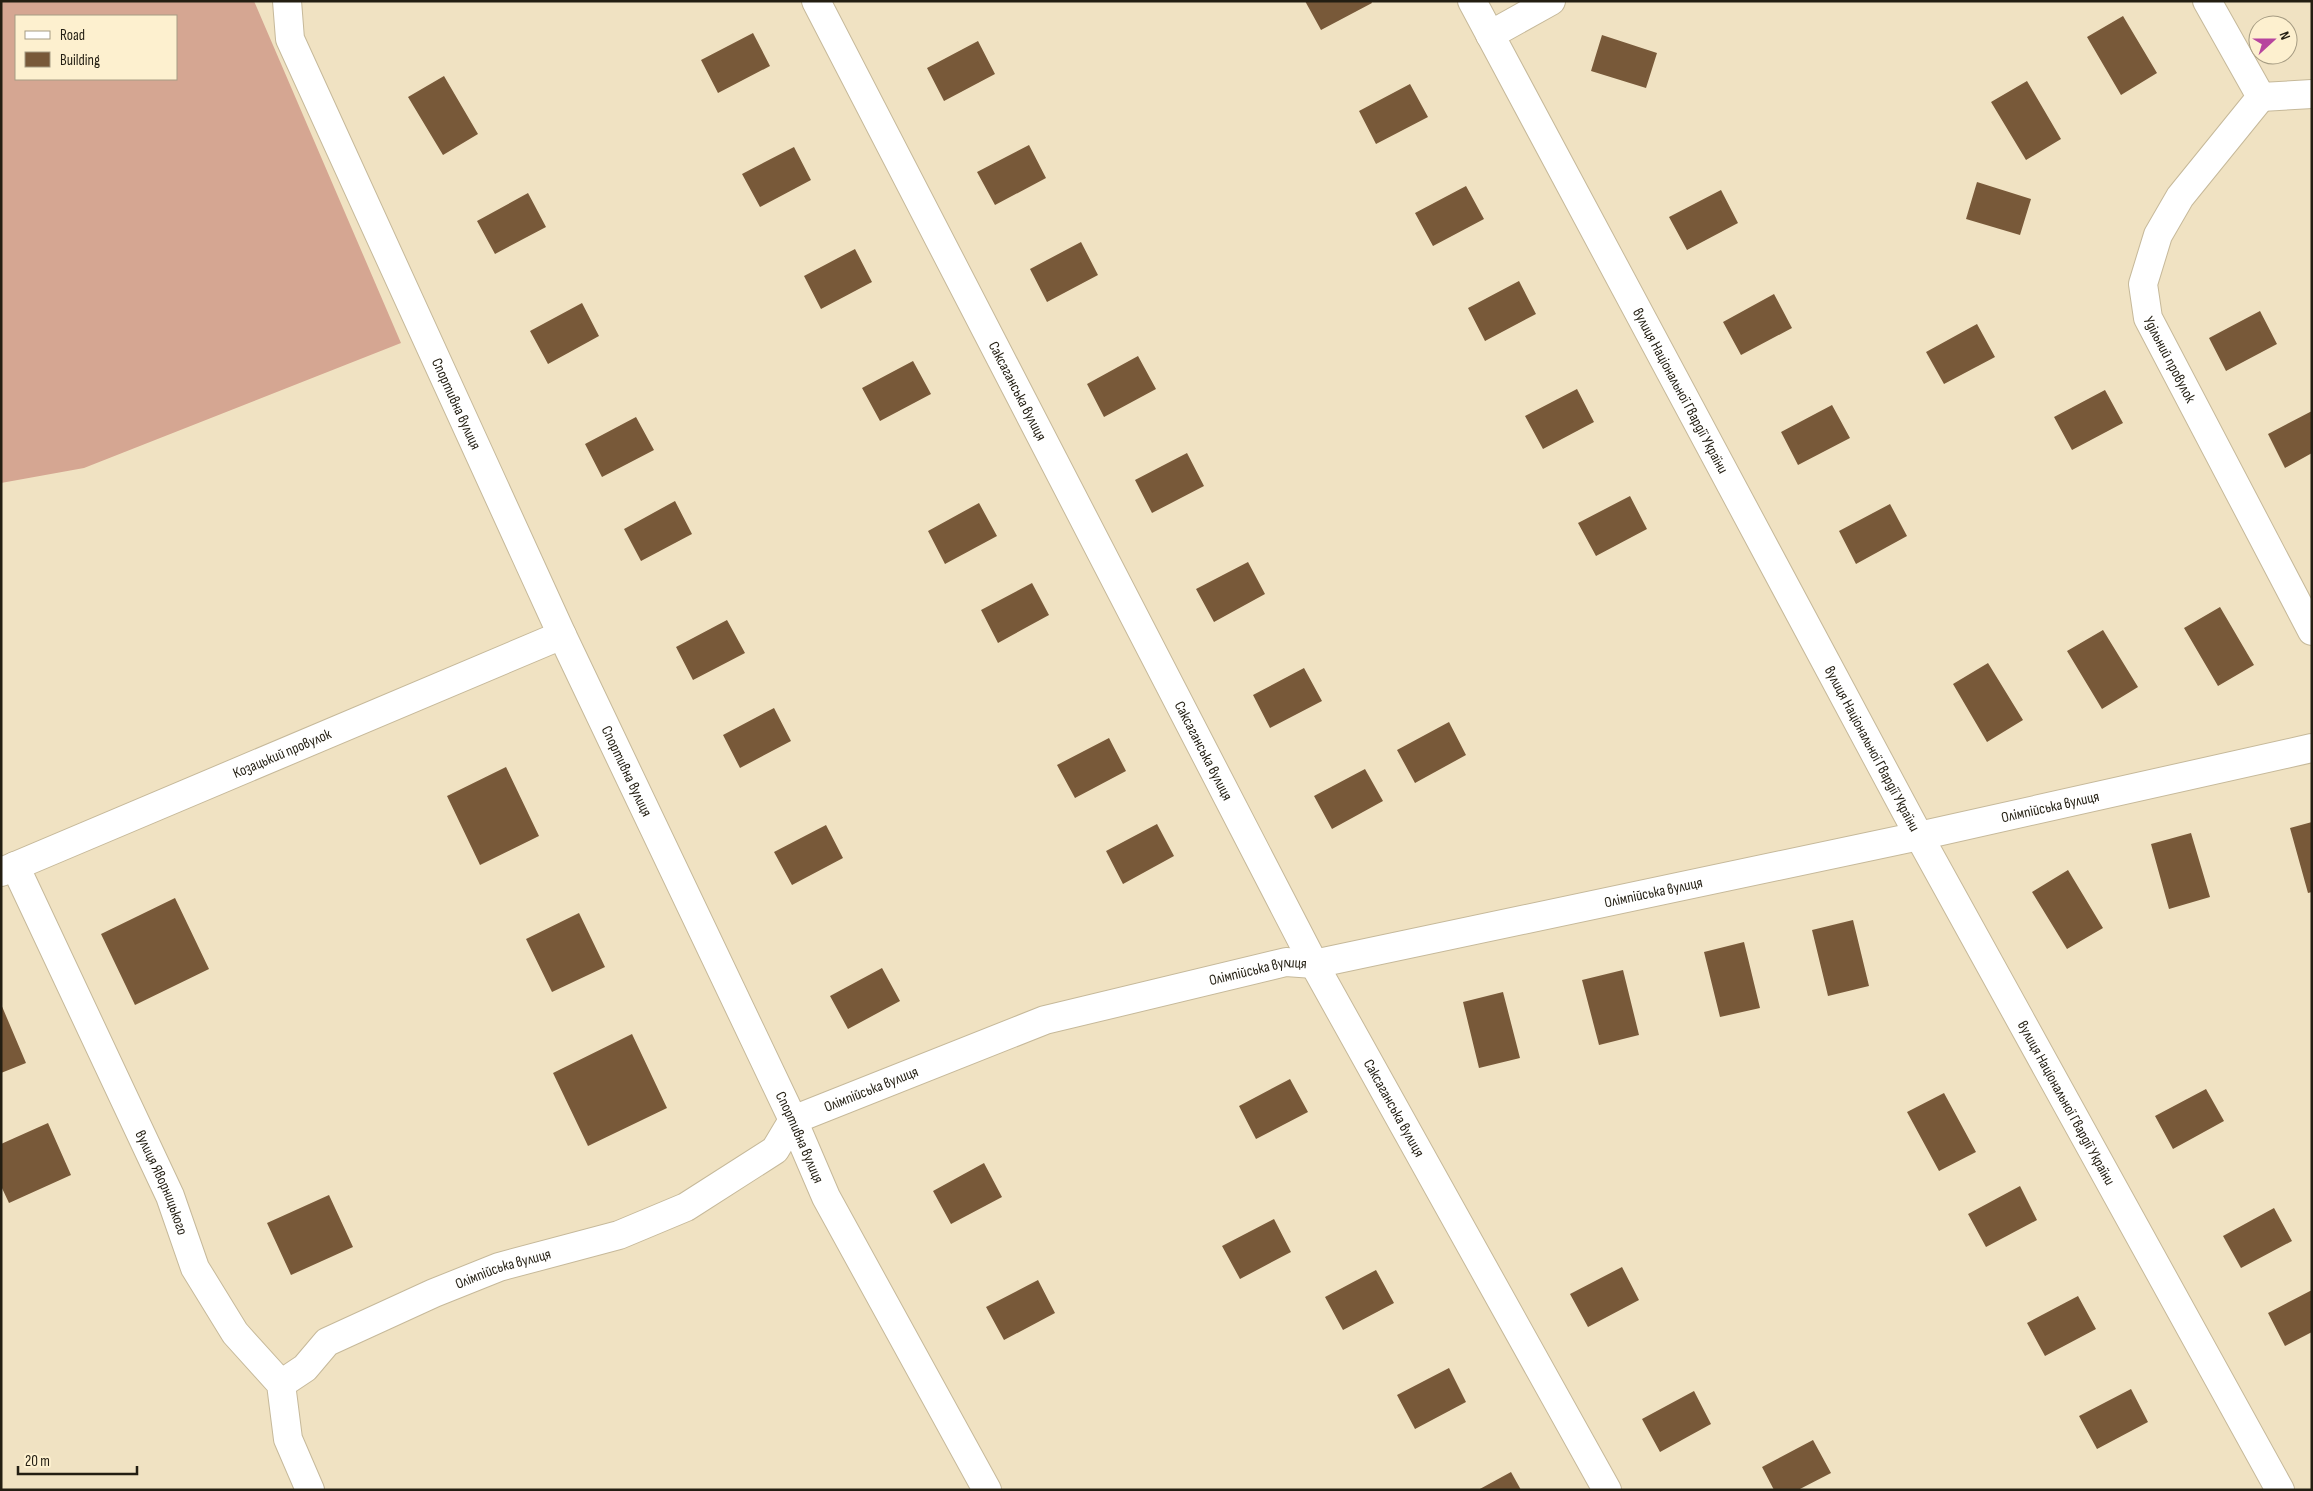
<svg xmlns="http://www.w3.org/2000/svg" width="2313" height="1491" viewBox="0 0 2313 1491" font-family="'Sofia Sans Condensed',sans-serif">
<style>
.forest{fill:#d5a692;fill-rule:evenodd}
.building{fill:#785939}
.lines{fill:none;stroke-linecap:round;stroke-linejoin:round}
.minor-casing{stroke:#c6b99a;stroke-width:30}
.minor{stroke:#fff;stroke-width:28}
.labels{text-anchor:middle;stroke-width:5;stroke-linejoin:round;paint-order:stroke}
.street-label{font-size:15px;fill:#231e12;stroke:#fdf0cf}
</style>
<rect width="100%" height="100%" fill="#f0e2c2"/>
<path class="forest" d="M 1,1 L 254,1 L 401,343 L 84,468 L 1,483 ZM 16,16 L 176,16 L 176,79 L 16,79 Z"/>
<path class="building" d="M 1305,1 L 1371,1 L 1372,3 L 1321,30 Z
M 2123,16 L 2157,73 L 2121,95 L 2087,37 Z
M 753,33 L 770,66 L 718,93 L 701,60 Z
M 1602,35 L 1657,53 L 1646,88 L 1591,71 Z
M 978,41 L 995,74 L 944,101 L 927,68 Z
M 444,76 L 478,134 L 443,155 L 408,97 Z
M 2027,81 L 2061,139 L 2026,160 L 1991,102 Z
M 1410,84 L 1428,117 L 1376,144 L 1359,111 Z
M 1029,145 L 1046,178 L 995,205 L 977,172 Z
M 794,147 L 811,180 L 760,207 L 742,174 Z
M 1977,182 L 2031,199 L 2020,235 L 1966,219 Z
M 1466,186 L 1484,219 L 1433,246 L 1415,213 Z
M 1721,190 L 1738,223 L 1687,250 L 1669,217 Z
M 528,193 L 546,227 L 495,254 L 477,221 Z
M 1081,242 L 1098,275 L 1047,302 L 1030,269 Z
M 855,249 L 872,282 L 821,309 L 804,276 Z
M 1519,281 L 1536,314 L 1485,341 L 1468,308 Z
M 1774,294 L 1792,328 L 1741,355 L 1723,322 Z
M 582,303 L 599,336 L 548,364 L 530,331 Z
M 2260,311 L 2277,344 L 2226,371 L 2209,338 Z
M 1977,324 L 1995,357 L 1944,384 L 1926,352 Z
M 1138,356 L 1156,389 L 1104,417 L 1087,384 Z
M 913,361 L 931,394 L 880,421 L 862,388 Z
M 1577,389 L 1594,422 L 1543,449 L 1525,416 Z
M 2105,390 L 2123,423 L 2072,450 L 2054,417 Z
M 1832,405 L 1850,438 L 1798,465 L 1781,432 Z
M 2312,411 L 2312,453 L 2285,468 L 2268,434 Z
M 636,417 L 654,450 L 602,477 L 585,444 Z
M 1187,453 L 1204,486 L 1152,513 L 1135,480 Z
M 1630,496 L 1647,529 L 1596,556 L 1578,523 Z
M 675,501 L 692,534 L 641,561 L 624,529 Z
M 979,503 L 997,536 L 945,564 L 928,531 Z
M 1890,504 L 1907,536 L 1856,564 L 1839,531 Z
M 1248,562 L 1265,594 L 1214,622 L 1196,589 Z
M 1032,583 L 1049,615 L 998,643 L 981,610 Z
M 2220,607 L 2254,665 L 2218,686 L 2184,628 Z
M 727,620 L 745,653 L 693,680 L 676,647 Z
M 2103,630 L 2138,687 L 2102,709 L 2067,651 Z
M 1988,663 L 2023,720 L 1987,742 L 1953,684 Z
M 1304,668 L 1322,701 L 1270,728 L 1253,695 Z
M 774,708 L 791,741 L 740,768 L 723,735 Z
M 1449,722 L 1466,755 L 1415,783 L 1397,750 Z
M 1109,738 L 1126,771 L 1075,798 L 1057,765 Z
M 506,767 L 539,836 L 480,865 L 447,796 Z
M 1365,769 L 1383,801 L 1332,829 L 1314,796 Z
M 2312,822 L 2312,892 L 2308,893 L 2290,828 Z
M 1157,824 L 1174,856 L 1123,884 L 1106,851 Z
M 826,825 L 843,858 L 792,885 L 774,852 Z
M 2191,833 L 2210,897 L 2169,909 L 2151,844 Z
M 2068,870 L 2103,928 L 2067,949 L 2032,892 Z
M 175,898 L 209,969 L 135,1005 L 101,934 Z
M 579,913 L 605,967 L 552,992 L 526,939 Z
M 1853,920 L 1869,986 L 1828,996 L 1812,930 Z
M 1744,942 L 1760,1008 L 1720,1017 L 1704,952 Z
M 882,968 L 900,1001 L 848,1029 L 830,996 Z
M 1623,970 L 1639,1035 L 1599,1045 L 1582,980 Z
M 1503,992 L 1520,1058 L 1479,1068 L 1463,1002 Z
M 1,1004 L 26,1063 L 1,1073 Z
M 632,1034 L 667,1108 L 588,1146 L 553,1073 Z
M 1290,1079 L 1308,1112 L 1256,1139 L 1239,1106 Z
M 2206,1089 L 2224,1121 L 2173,1149 L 2155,1116 Z
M 1944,1093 L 1976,1152 L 1939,1171 L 1907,1112 Z
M 48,1123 L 71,1175 L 9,1203 L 1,1186 L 1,1144 Z
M 984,1163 L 1002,1197 L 951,1224 L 933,1191 Z
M 2020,1186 L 2037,1220 L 1986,1247 L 1968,1214 Z
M 329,1195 L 353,1247 L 291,1275 L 267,1223 Z
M 2274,1208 L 2292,1241 L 2241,1268 L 2223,1236 Z
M 1274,1219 L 1291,1252 L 1240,1279 L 1222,1246 Z
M 1622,1267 L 1639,1300 L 1588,1327 L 1570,1294 Z
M 1376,1270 L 1394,1303 L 1343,1330 L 1325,1297 Z
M 1038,1280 L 1055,1313 L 1004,1340 L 986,1307 Z
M 2312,1290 L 2312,1332 L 2285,1346 L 2268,1313 Z
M 2078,1296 L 2096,1329 L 2045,1356 L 2027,1323 Z
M 1449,1368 L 1466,1402 L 1415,1429 L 1397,1395 Z
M 2131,1389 L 2148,1422 L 2097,1449 L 2079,1416 Z
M 1694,1391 L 1711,1424 L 1660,1452 L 1642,1419 Z
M 1813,1440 L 1831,1473 L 1798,1490 L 1774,1490 L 1762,1467 Z
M 1511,1472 L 1521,1490 L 1478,1490 Z"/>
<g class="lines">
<defs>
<g id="minor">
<path id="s1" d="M 287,1 L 290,39 L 562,635 L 793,1120 L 826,1197 L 987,1490"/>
<path id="s2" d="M 816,1 L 1314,964 L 1607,1490"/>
<path id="s3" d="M 1472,1 L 1919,836 L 2280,1490"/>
<path d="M 2207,1 L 2261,97"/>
<path d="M 1490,35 L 1551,1"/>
<path id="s4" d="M 2261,97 L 2180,197 L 2158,235 L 2143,284 L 2148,318 L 2312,631"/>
<path d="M 2261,97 L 2312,94"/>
<path id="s5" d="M 15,866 L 170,1196 L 195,1268 L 235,1333 L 281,1384 L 288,1439 L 310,1490"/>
<path id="s6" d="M 1,872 L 562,635"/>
<path id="s7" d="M 281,1384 L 305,1368 L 327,1342 L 434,1293 L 499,1267 L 619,1235 L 686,1207 L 775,1150 L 793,1120 L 1045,1020 L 1286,962 L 1314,964 L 1919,836 L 2312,748"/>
</g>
</defs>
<use href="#minor" class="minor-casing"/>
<use href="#minor" class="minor"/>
</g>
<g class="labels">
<g class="street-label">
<text dy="5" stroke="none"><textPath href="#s4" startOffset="305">Удільний провулок</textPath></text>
<text dy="5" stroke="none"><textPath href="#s2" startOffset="439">Саксаганська вулиця</textPath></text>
<text dy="5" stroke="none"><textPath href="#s3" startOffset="442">вулиця Національної Гвардії України</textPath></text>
<text dy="5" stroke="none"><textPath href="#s1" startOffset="439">Спортивна вулиця</textPath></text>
<text dy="5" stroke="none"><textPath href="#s3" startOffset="848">вулиця Національної Гвардії України</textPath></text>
<text dy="5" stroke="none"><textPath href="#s2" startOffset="844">Саксаганська вулиця</textPath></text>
<text dy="5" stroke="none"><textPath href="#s6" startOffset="305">Козацький провулок</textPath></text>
<text dy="5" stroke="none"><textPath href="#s1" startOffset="844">Спортивна вулиця</textPath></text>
<text dy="5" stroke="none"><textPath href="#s7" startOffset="1888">Олімпійська вулиця</textPath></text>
<text dy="5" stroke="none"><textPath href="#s7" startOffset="1482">Олімпійська вулиця</textPath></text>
<text dy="5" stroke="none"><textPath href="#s7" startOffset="1078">Олімпійська вулиця</textPath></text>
<text dy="5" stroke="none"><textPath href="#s7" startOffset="672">Олімпійська вулиця</textPath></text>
<text dy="5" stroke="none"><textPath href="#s3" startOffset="1252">вулиця Національної Гвардії України</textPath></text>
<text dy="5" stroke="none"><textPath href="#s2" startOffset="1249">Саксаганська вулиця</textPath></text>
<text dy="5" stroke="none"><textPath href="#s1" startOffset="1249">Спортивна вулиця</textPath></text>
<text dy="5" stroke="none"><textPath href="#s5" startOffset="349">вулиця Яворницького</textPath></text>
<text dy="5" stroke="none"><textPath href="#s7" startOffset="254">Олімпійська вулиця</textPath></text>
</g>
</g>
<rect width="2313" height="1491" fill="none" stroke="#231e12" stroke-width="5"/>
<rect x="15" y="15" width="162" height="65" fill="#fdf0cf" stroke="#a69c83"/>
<rect x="25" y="31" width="25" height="8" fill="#ffffff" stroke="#a69c83"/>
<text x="60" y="40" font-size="15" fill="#231e12">Road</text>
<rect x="25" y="52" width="25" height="15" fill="#785939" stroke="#a69c83"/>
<text x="60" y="65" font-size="15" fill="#231e12">Building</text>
<g transform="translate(2273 40) rotate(69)"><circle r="24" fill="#fdf0cf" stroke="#a69c83"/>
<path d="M0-4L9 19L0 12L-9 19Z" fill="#b7459e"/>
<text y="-8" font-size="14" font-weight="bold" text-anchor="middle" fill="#231e12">N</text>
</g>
<path d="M18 1466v8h119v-8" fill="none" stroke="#231e12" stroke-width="2.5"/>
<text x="25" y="1466" font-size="15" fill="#231e12" stroke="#fdf0cf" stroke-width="4" paint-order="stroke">20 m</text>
</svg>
